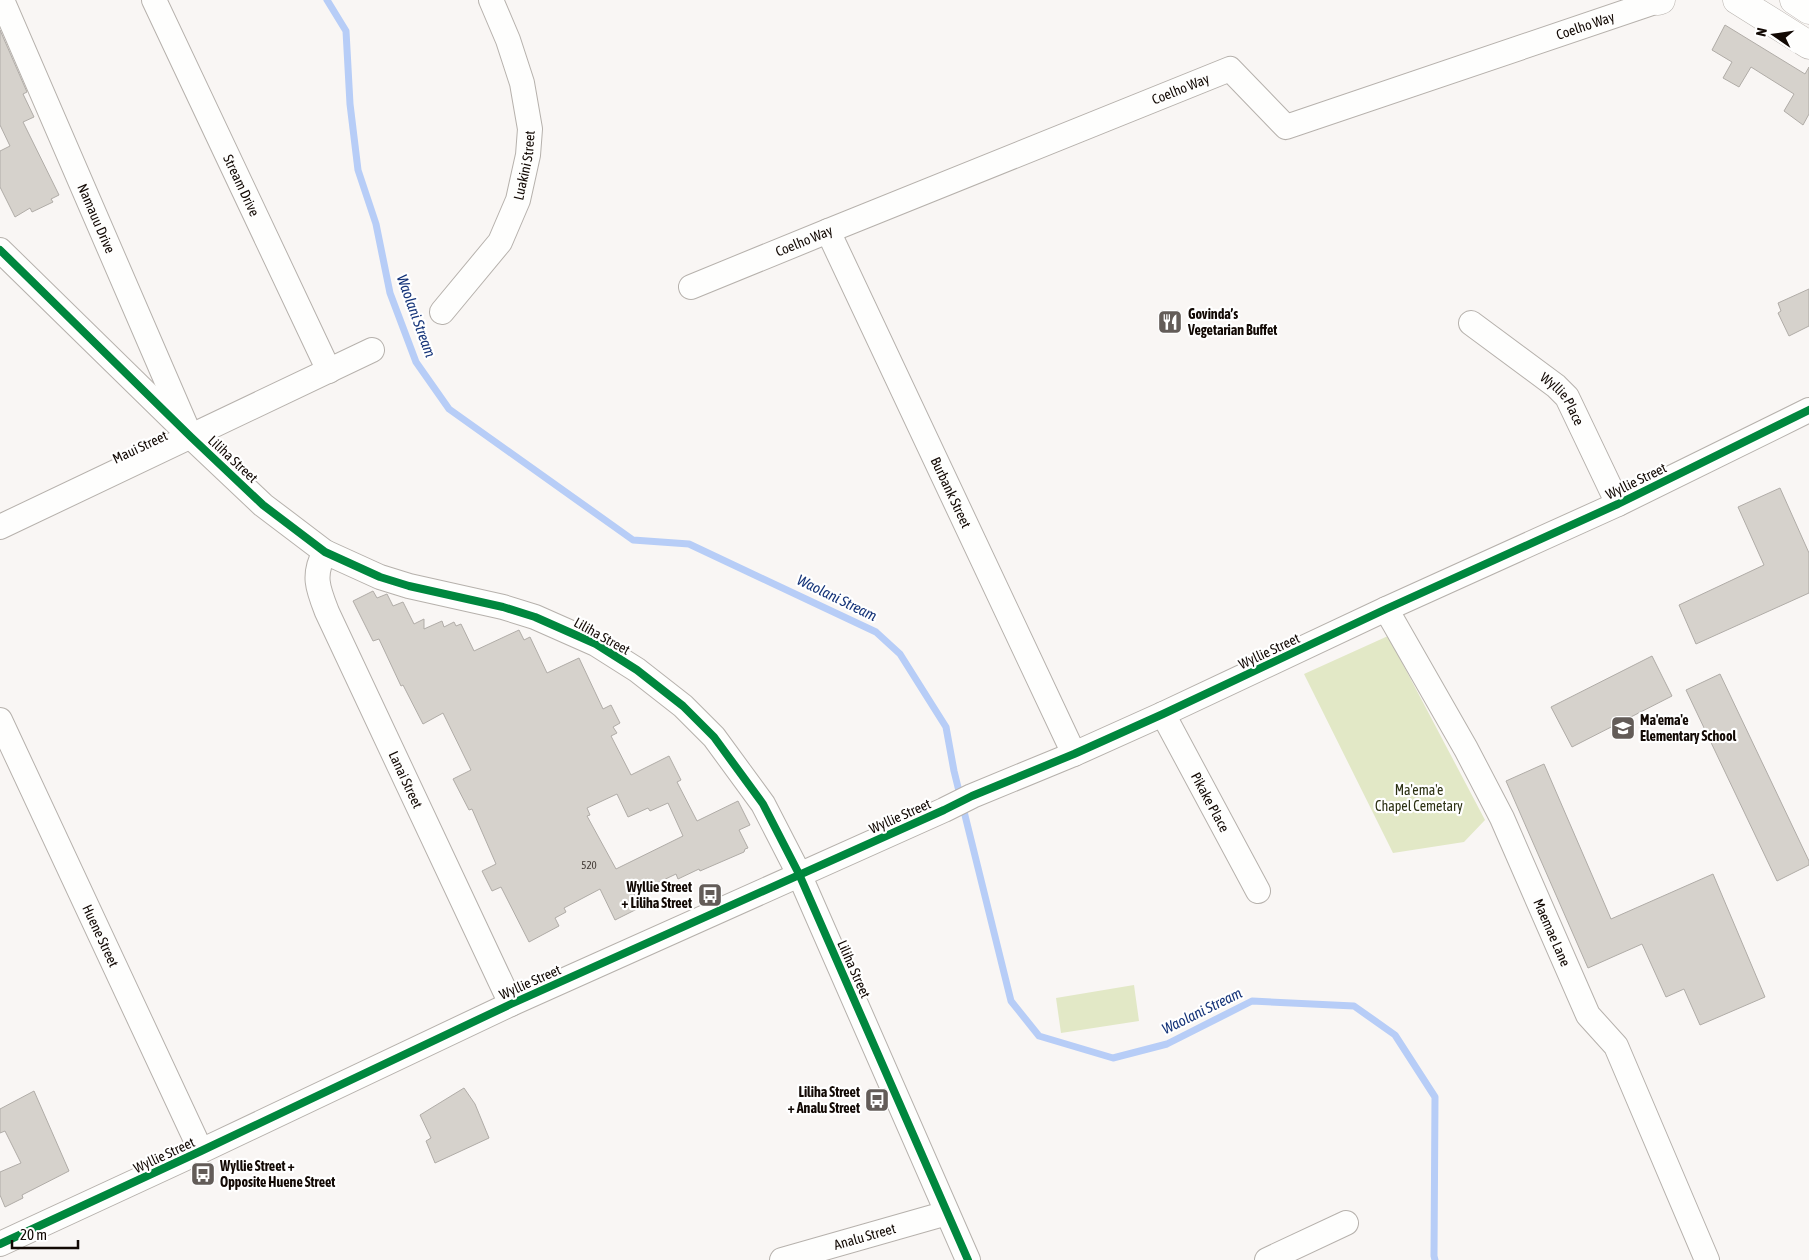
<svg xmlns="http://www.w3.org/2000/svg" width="1809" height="1260" viewBox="0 0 1809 1260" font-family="'Asap Condensed',sans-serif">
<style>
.green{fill:#e2e8c6}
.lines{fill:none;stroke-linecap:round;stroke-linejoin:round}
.stream{stroke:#b7cdf7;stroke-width:7}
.building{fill:#d6d2cc;stroke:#b0aca7;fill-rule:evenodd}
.minor-casing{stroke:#b6b1ac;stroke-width:26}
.highway-casing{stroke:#b6b1ac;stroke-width:29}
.minor{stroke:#fefefd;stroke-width:24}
.highway{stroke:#fefefd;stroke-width:28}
.cycleway-casing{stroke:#fff;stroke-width:11}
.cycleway{stroke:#00873e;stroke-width:8}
.labels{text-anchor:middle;stroke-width:4.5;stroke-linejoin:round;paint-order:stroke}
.number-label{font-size:11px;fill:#433b36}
.street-label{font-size:14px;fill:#120904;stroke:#fff}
.poi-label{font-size:14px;font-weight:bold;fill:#120904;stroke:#fff;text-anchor:start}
.park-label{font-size:14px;fill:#2c3113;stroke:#fff}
.water-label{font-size:15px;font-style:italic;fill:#153479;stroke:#fff}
</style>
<rect width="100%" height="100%" fill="#f9f6f4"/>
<path class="green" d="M 1388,636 L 1485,820 L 1464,842 L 1393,853 L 1304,674 Z
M 1134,985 L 1139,1021 L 1061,1033 L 1056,998 Z"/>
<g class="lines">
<path class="stream" d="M 327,0 L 346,31 L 350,104 L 358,170 L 376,224 L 390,293 L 416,362 L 449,409 L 633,540 L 689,544 L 876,632 L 900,654 L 946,727 L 954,771 L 1011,1001 L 1039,1036 L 1113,1058 L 1167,1044 L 1252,1001 L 1354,1006 L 1395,1035 L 1435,1097 L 1434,1256 L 1435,1260"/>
</g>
<path class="building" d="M 1725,25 L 1805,74 L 1809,67 L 1809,114 L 1803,125 L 1784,111 L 1794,94 L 1751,67 L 1739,87 L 1723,78 L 1732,62 L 1712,50 Z
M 0,30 L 27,92 L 23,94 L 34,117 L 23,122 L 59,195 L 51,199 L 53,202 L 32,212 L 30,208 L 15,217 L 0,187 L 0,151 L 10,146 L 0,125 Z
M 1809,289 L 1809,326 L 1789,336 L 1778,313 L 1781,311 L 1778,303 Z
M 1780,488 L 1809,553 L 1809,593 L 1696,644 L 1679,605 L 1764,565 L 1738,507 Z
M 373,591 L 377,598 L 387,594 L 393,606 L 403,602 L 414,624 L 424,619 L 424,629 L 442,621 L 444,627 L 454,622 L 456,626 L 461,624 L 474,651 L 519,630 L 524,640 L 530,637 L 547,673 L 579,658 L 603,709 L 611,705 L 620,723 L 613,727 L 617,733 L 611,736 L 631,775 L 669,756 L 681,780 L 677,782 L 697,821 L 738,801 L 750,825 L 739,830 L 748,848 L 745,849 L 744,852 L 700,871 L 699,869 L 678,879 L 676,874 L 634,894 L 641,907 L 615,920 L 600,889 L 564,908 L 566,912 L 555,918 L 559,926 L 529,942 L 501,887 L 492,891 L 482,871 L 496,864 L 472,809 L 469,810 L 453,779 L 471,770 L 443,713 L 423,724 L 403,685 L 401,686 L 379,639 L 373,641 L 353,601 ZM 617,794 L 628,817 L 648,808 L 650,811 L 668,803 L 683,836 L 616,869 L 587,816 L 590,815 L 587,808 Z
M 1652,656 L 1672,696 L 1572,747 L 1551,707 Z
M 1720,674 L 1809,861 L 1809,865 L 1777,881 L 1686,690 Z
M 1544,764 L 1611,919 L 1713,874 L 1765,997 L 1700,1025 L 1684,989 L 1666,997 L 1642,944 L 1588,968 L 1506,781 Z
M 464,1088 L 475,1104 L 489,1138 L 435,1163 L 426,1141 L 431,1138 L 420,1115 Z
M 34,1091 L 69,1171 L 22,1195 L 23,1198 L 5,1207 L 0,1195 L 0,1172 L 21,1163 L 5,1131 L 0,1133 L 0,1109 Z"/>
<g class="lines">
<defs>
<g id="minor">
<path id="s1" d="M 2,0 L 186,426"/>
<path id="s2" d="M 154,0 L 329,371"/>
<path id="s3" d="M 828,231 L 1074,754"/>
<path d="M 0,250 L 191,437 L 263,505 L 325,552 L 380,577 L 409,586 L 503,607 L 535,617 L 596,644 L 637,670 L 683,706 L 714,737 L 763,804 L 799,874 L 968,1260"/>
<path id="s4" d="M 691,287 L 828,231 L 1230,69 L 1286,127 L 1658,1"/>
<path id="s5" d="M 442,312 L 500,242 L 518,200 L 528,155 L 530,129 L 522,83 L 508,40 L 491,0"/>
<path id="s6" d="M 1471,323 L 1556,386 L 1567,397 L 1618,504"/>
<path d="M 0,527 L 372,350"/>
<path id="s7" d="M 325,552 C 312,575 318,589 327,612 L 511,1004"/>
<path id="s8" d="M 1386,609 L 1466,749 L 1502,818 L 1588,1015 L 1616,1046 L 1707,1260"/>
<path id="s9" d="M 1163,714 L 1258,891"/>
<path id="s10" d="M 0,720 L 201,1151"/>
<path d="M 0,1244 L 201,1151 L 511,1004 L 944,810 L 972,796 L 1074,754 L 1163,714 L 1386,609 L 1618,504 L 1809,410"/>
<path id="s11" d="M 782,1260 L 947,1213"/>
<path d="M 1267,1260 L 1346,1223"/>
</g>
<path id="highway" d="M 1737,0 L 1809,45
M 1794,0 L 1809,10
M 1658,1 L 1661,0"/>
</defs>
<use href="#minor" class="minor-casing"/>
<use href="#highway" class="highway-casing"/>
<use href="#minor" class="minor"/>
<use href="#highway" class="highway"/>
<defs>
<path id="cycleway" d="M 0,250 L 191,437 L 263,505 L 325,552 L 380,577 L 409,586 L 503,607 L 535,617 L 596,644 L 637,670 L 683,706 L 714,737 L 763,804 L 799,874 L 968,1260
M 0,1244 L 201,1151 L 511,1004 L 944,810 L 972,796 L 1074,754 L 1163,714 L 1386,609 L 1618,504 L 1809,410"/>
</defs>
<use href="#cycleway" class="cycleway-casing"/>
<use href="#cycleway" class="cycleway"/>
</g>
<defs>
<symbol id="restaurant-square" viewBox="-11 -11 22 22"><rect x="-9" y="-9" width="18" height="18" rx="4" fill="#635c58" stroke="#fff"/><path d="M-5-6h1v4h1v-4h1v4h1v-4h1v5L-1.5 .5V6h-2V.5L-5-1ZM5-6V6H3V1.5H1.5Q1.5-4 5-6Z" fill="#fff"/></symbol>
<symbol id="school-square" viewBox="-11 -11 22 22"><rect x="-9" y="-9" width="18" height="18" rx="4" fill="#635c58" stroke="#fff"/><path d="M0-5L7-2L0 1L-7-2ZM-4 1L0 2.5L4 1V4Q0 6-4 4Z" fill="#fff"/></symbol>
<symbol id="bus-square" viewBox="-11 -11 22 22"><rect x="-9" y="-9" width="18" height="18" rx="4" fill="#635c58" stroke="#fff"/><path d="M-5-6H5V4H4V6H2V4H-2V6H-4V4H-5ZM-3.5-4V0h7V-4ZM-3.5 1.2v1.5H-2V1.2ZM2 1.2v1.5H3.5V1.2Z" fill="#fff"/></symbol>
</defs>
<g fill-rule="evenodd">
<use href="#restaurant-square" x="1156" y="308" width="28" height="28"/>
<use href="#school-square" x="1609" y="714" width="28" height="28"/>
<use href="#bus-square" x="696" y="881" width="28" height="28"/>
<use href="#bus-square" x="863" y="1086" width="28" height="28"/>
<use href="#bus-square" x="189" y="1160" width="28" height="28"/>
</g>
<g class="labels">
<g class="number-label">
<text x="589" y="869">520</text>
</g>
<g class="street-label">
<text dy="5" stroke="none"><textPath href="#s4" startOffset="978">Coelho Way</textPath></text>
<text dy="5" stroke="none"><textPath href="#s4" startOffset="528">Coelho Way</textPath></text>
<text dy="5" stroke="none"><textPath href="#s5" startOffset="172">Luakini Street</textPath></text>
<text dy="5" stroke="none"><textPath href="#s2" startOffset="205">Stream Drive</textPath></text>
<text dy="5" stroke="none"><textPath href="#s1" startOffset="238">Namauu Drive</textPath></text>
<text dy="5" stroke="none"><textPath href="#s4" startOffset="122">Coelho Way</textPath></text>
<text dy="5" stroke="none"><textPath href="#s6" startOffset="120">Wyllie Place</textPath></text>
<text transform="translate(140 447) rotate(-25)" y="5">Maui Street</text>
<text transform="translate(233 459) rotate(43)" y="5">Liliha Street</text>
<text transform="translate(1636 481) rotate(-26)" y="5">Wyllie Street</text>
<text dy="5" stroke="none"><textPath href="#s3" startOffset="289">Burbank Street</textPath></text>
<text transform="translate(602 636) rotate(29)" y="5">Liliha Street</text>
<text transform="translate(1269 651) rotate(-25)" y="5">Wyllie Street</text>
<text dy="5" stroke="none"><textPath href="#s7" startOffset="248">Lanai Street</textPath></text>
<text dy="5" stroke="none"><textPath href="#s9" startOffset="100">Pikake Place</textPath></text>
<text transform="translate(900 816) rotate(-24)" y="5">Wyllie Street</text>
<text dy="5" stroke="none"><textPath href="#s8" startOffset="364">Maemae Lane</textPath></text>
<text dy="5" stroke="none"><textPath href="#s10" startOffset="238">Huene Street</textPath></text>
<text transform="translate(854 969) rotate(66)" y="5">Liliha Street</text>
<text transform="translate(530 982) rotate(-24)" y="5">Wyllie Street</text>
<text transform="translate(164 1155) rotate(-25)" y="5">Wyllie Street</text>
<text dy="5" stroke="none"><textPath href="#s11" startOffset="86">Analu Street</textPath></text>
</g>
<g class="poi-label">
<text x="1188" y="319">Govinda’s<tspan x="1188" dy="16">Vegetarian Buffet</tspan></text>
<text x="1640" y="725">Ma'ema'e<tspan x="1640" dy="16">Elementary School</tspan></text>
<text x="692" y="892" text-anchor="end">Wyllie Street<tspan x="692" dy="16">+ Liliha Street</tspan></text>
<text x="860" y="1097" text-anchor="end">Liliha Street<tspan x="860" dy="16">+ Analu Street</tspan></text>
<text x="220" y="1171">Wyllie Street +<tspan x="220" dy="16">Opposite Huene Street</tspan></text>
</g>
<g class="park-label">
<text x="1419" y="795">Ma'ema'e<tspan x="1419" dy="16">Chapel Cemetary</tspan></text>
</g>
<g class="water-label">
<text transform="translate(416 316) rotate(70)" y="5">Waolani Stream</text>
<text transform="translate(837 598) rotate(26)" y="5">Waolani Stream</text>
<text transform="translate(1202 1011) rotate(-26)" y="5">Waolani Stream</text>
</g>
</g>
<g transform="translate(1774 35) rotate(283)" stroke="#ffffff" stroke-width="4" paint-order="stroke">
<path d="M0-4L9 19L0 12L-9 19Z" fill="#120904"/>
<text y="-8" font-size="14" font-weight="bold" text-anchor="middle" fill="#120904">N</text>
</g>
<path d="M12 1240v8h66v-8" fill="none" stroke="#120904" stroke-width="2.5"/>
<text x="20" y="1240" font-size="15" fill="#120904" stroke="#ffffff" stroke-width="4" paint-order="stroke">20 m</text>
</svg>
